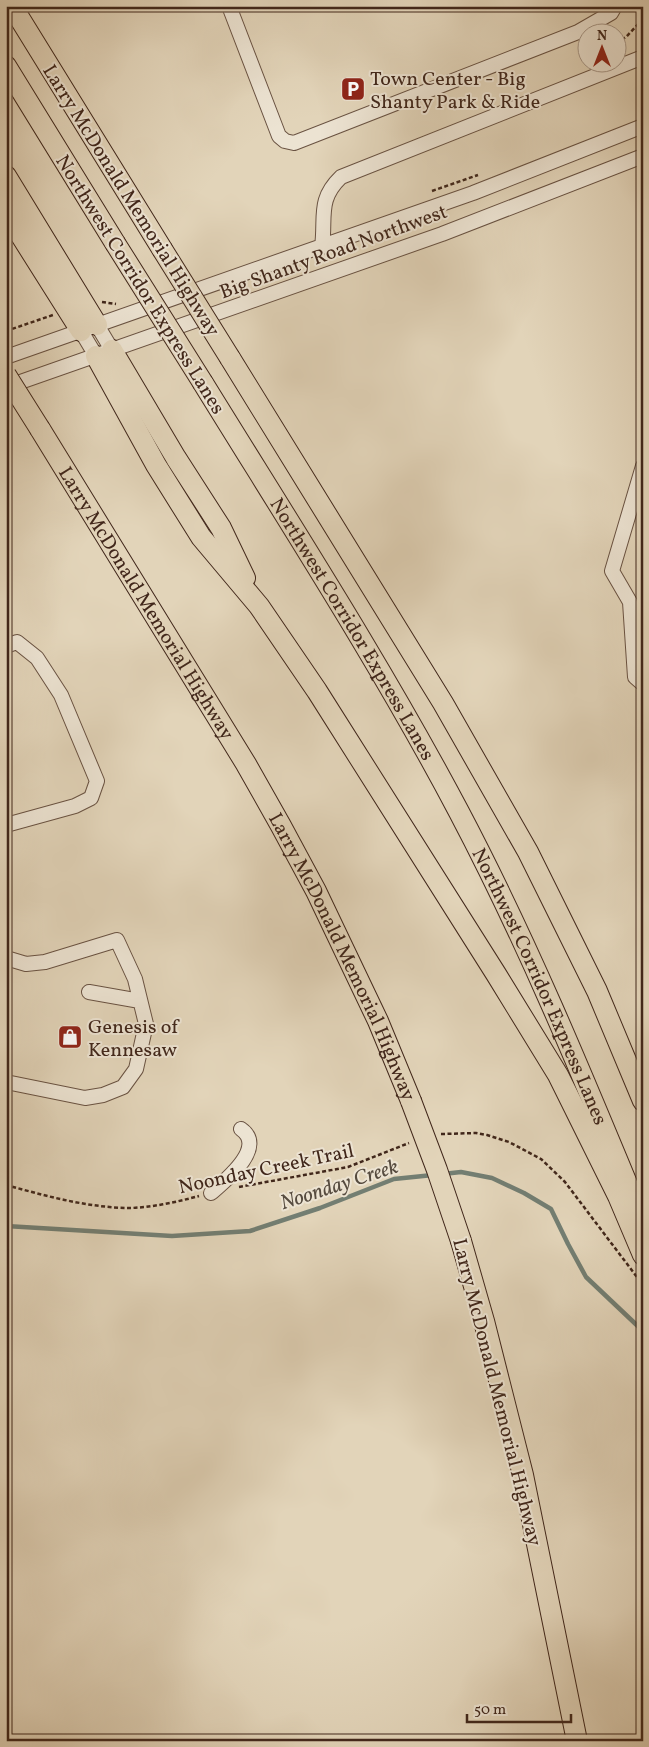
<svg xmlns="http://www.w3.org/2000/svg" width="649" height="1747" viewBox="0 0 649 1747" font-family="Vollkorn,serif">
<style>
.lines{fill:none;stroke-linecap:round;stroke-linejoin:round}
.stream{stroke:#737e72;stroke-width:4.5}
.minor-casing{stroke:#695242;stroke-width:16}
.highway-casing{stroke:#41271b;stroke-width:22}
.path{stroke:#41271b;stroke-width:2.5;stroke-dasharray:4 2.5;stroke-linecap:butt}
.minor{stroke:#ece3d2;stroke-width:14}
.highway{stroke:#e2d4b9;stroke-width:20}
.highway-bridge-casing{stroke:#41271b;stroke-width:22;stroke-linecap:butt}
.highway-bridge{stroke:#e2d4b9;stroke-width:20}
.labels{text-anchor:middle;stroke-width:4;stroke-linejoin:round;paint-order:stroke}
.poi-label{font-size:20px;fill:#41271b;stroke:#ece3d2;text-anchor:start}
.street-label{font-size:20px;fill:#41271b;stroke:#ece3d2}
.water-label{font-size:21px;font-style:italic;fill:#564b3f;stroke:#ece3d2}
</style>
<rect width="100%" height="100%" fill="#e2d4b9"/>
<filter id="stains"><feTurbulence type="fractalNoise" baseFrequency=".004" numOctaves="4"/><feColorMatrix values="0 0 0 0 .2 0 0 0 0 .09 0 0 0 0 .02 0 0 0 .5 -.17"/></filter>
<radialGradient id="worn" r=".72"><stop offset=".6" stop-color="#630" stop-opacity="0"/><stop offset="1" stop-color="#630" stop-opacity=".3"/></radialGradient>
<g class="lines">
<path class="stream" d="M 443,1174 L 461,1172 L 492,1178 L 524,1193 L 551,1209 L 568,1244 L 586,1277 L 643,1331
M 6,1226 L 172,1236 L 250,1231 L 320,1208 L 394,1179 L 433,1175"/>
<defs>
<path id="minor" d="M 229,6 L 279,136 L 285,141 L 294,143 L 578,32 L 611,13 L 615,6
M 322,247 C 326,217 317,200 341,177 L 643,57
M 97,325 L 112,350
M 81,331 L 96,356
M 6,357 L 473,193 L 643,126
M 6,387 L 442,234 L 643,156
M 643,466 L 612,571 L 630,602 L 635,677 L 643,684
M 6,646 L 17,642 L 37,658 L 61,695 L 97,781 L 91,798 L 75,806 L 6,825
M 6,958 L 26,964 L 45,962 L 117,940 L 135,979 L 146,1024 L 136,1069 L 123,1087 L 103,1095 L 85,1098 L 6,1082
M 89,992 L 140,1001
M 211,1193 C 226,1180 267,1147 241,1129"/>
<g id="highway">
<path d="M 12,6 L 162,249"/>
<path d="M 6,66 L 115,243"/>
<path d="M 6,176 L 97,325"/>
<path d="M 6,212 L 81,331"/>
<path d="M 112,350 L 176,458 L 221,528 L 245,578"/>
<path d="M 96,356 L 156,465 L 201,537 L 259,606 L 317,691 L 496,974 L 558,1075 L 618,1196 L 643,1255"/>
<path d="M 230,358 L 443,703 L 528,852 L 597,991 L 643,1101"/>
<path id="s1" d="M 203,383 C 290,524 382,666 459,812 C 526,939 581,1072 636,1205"/>
<path id="s2" d="M 40,429 L 246,764 L 281,826 L 316,891 L 378,1021 L 411,1101"/>
<path d="M 461,1241 L 484,1321 L 523,1475 L 577,1741"/>
</g>
</defs>
<use href="#minor" class="minor-casing"/>
<use href="#highway" class="highway-casing"/>
<path class="path" d="M 616,43 L 626,37 L 643,19
M 432,191 L 478,175
M 102,302 L 116,304
M 6,331 L 53,315
M 441,1134 L 476,1133 L 487,1135 L 509,1142 L 541,1159 L 565,1182 L 643,1285
M 6,1185 C 46,1196 89,1208 131,1208 C 154,1207 177,1202 199,1196
M 239,1187 L 348,1167 L 409,1143"/>
<use href="#minor" class="minor"/>
<use href="#highway" class="highway"/>
<defs>
<path id="highway-bridge" d="M 115,243 L 203,383
M 162,249 L 230,358
M 6,375 L 40,429
M 411,1101 L 437,1170 L 461,1241"/>
</defs>
<use href="#highway-bridge" class="highway-bridge-casing"/>
<use href="#highway-bridge" class="highway-bridge"/>
</g>
<defs>
<symbol id="parking-square" viewBox="-11 -11 22 22"><rect x="-9" y="-9" width="18" height="18" rx="4" fill="#8f2418" stroke="#ece3d2"/><path d="M-3.5-5.5H1a3.5 3.5 0 0 1 0 7H-1V5.5H-3.5ZM-1-3.4V-.6H.8a1.4 1.4 0 0 0 0-2.8Z" fill="#fff"/></symbol>
<symbol id="shop-square" viewBox="-11 -11 22 22"><rect x="-9" y="-9" width="18" height="18" rx="4" fill="#8f2418" stroke="#ece3d2"/><path d="M-5-2.5h2.3a2.7 3.5 0 0 1 5.4 0H5L5.5 6h-11ZM-1.5-2.5h3a1.5 2.3 0 0 0-3 0Z" fill="#fff"/></symbol>
</defs>
<g fill-rule="evenodd">
<use href="#parking-square" x="339" y="75" width="28" height="28"/>
<use href="#shop-square" x="56" y="1023" width="28" height="28"/>
</g>
<g class="labels">
<g class="poi-label">
<text x="370" y="85">Town Center - Big<tspan x="370" dy="23">Shanty Park &amp; Ride</tspan></text>
<text x="88" y="1033">Genesis of<tspan x="88" dy="23">Kennesaw</tspan></text>
</g>
<g class="street-label">
<text transform="translate(132 200) rotate(58)" y="7">Larry McDonald Memorial Highway</text>
<text transform="translate(333 251) rotate(-20)" y="7">Big Shanty Road Northwest</text>
<text transform="translate(141 284) rotate(58)" y="7">Northwest Corridor Express Lanes</text>
<text dy="7" stroke="none"><textPath href="#s2" startOffset="204">Larry McDonald Memorial Highway</textPath></text>
<text dy="7" stroke="none"><textPath href="#s1" startOffset="288">Northwest Corridor Express Lanes</textPath></text>
<text dy="7" stroke="none"><textPath href="#s2" startOffset="609">Larry McDonald Memorial Highway</textPath></text>
<text dy="7" stroke="none"><textPath href="#s1" startOffset="692">Northwest Corridor Express Lanes</textPath></text>
<text transform="translate(266 1168) rotate(-12)" y="7">Noonday Creek Trail</text>
<text transform="translate(498 1392) rotate(76)" y="7">Larry McDonald Memorial Highway</text>
</g>
<g class="water-label">
<text transform="translate(339 1184) rotate(-18)" y="7">Noonday Creek</text>
</g>
</g>
<rect width="649" height="1747" fill="none" stroke="#e2d4b9" stroke-width="25"/>
<rect x="8" y="8" width="634" height="1732" fill="none" stroke="#41271b" stroke-width="2.5"/>
<rect x="12" y="12" width="624" height="1722" fill="none" stroke="#41271b"/>
<g transform="translate(602 48)"><circle r="24" fill="#ece3d2" stroke="#a89889"/>
<path d="M0-4L9 19L0 12L-9 19Z" fill="#8f2418"/>
<text y="-8" font-size="14" font-weight="bold" text-anchor="middle" fill="#41271b">N</text>
</g>
<path d="M467 1714v8h104v-8" fill="none" stroke="#41271b" stroke-width="2.5"/>
<text x="474" y="1714" font-size="15" fill="#41271b" stroke="#ece3d2" stroke-width="4" paint-order="stroke">50 m</text>
<rect width="100%" height="100%" filter="url(#stains)"/>
<rect width="100%" height="100%" fill="url(#worn)"/>
</svg>
